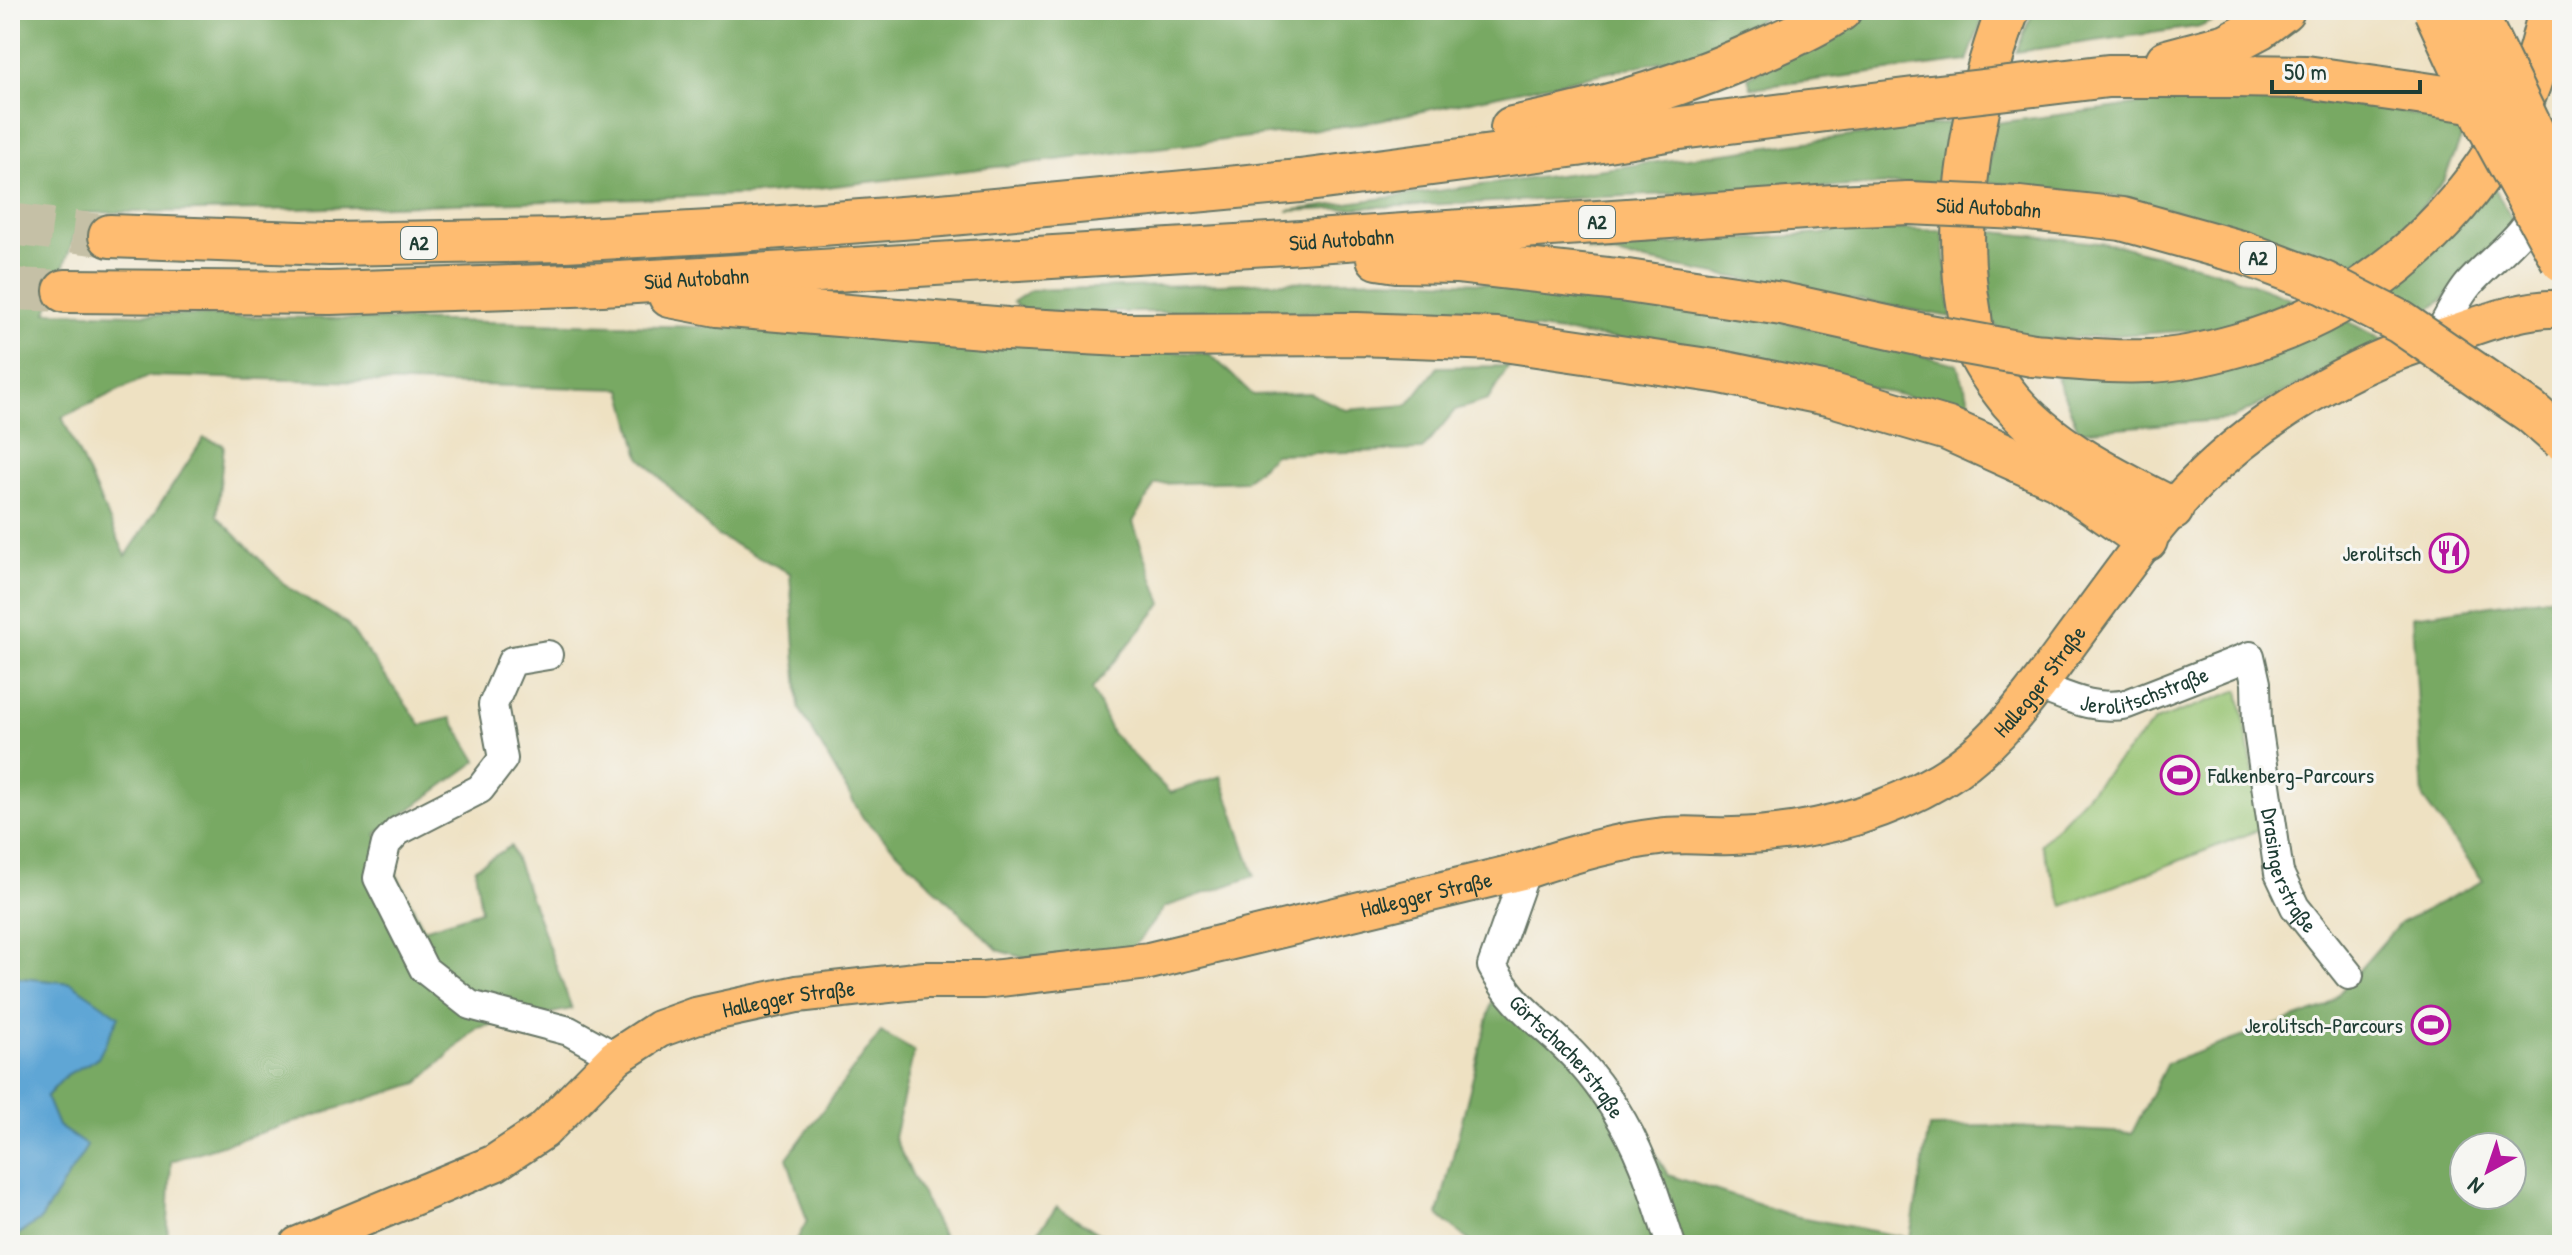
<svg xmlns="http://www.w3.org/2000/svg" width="2572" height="1255" viewBox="0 0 2572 1255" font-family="'Patrick Hand',sans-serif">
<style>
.green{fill:#96c371;stroke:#5a8052;stroke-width:2}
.forest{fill:#78a963;stroke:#4c734c;stroke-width:2;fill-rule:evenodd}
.water{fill:#5fa6d5;stroke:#3f7284;stroke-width:2}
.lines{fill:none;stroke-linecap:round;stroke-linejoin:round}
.highway-tunnel{stroke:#c5c0a6;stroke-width:42;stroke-dasharray:42 21;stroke-linecap:butt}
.minor-casing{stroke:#677666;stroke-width:32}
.major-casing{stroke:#677666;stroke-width:40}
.highway-casing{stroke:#677666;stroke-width:46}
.minor{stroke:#fff;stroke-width:28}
.major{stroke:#febc71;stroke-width:36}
.highway{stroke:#febc71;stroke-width:42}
.highway-bridge-casing{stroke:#677666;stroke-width:46;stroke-linecap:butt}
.highway-bridge{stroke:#febc71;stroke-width:42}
.labels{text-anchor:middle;stroke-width:6;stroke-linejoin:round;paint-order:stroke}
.shield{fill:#f6f6f2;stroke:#60746d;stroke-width:2}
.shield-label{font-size:20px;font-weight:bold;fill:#1f3d34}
.street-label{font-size:22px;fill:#1f3d34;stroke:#f6f6f2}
.poi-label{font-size:22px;fill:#1f3d34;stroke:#f6f6f2;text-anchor:end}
</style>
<rect width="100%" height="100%" fill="#f6f6f2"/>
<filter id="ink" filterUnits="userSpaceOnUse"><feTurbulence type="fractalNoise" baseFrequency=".0125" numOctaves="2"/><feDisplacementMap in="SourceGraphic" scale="16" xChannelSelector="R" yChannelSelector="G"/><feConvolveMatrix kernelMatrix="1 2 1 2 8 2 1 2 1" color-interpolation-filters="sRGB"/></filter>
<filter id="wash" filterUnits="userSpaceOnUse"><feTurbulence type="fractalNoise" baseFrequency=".006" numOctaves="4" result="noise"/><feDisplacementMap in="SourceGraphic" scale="32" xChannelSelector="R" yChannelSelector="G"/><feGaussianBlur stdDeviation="1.8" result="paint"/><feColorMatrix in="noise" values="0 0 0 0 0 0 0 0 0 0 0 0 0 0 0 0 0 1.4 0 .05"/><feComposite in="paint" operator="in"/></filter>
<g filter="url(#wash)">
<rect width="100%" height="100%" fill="#eee1c2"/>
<path class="green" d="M 2239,690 L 2263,828 L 2063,906 L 2041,844 L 2155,721 Z"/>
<path class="forest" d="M 10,10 L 1776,10 L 1696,54 L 1360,124 L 767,194 L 263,210 L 83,213 L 47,312 L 747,328 L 1210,354 L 1253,395 L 1310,393 L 1346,410 L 1408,405 L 1438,367 L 1509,366 L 1488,400 L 1455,410 L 1422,450 L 1274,454 L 1245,481 L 1155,484 L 1133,522 L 1162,604 L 1092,689 L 1112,733 L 1170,793 L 1221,776 L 1255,876 L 1165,907 L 1128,954 L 1037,962 L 998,950 L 863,818 L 799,708 L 790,573 L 716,535 L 640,457 L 622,389 L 149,376 L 62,417 L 126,556 L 204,438 L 224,445 L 217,516 L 286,586 L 346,623 L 421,725 L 451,718 L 477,761 L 376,834 L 424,929 L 481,911 L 475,868 L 511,846 L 572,1009 L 477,1028 L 418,1083 L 171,1161 L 167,1245 L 10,1245 L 10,1240 L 41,1219 L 87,1146 L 58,1126 L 46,1098 L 66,1075 L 98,1058 L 71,983 L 10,977 Z
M 1874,10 L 1986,10 L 1967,61 L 1751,88 L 1748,77 Z
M 2034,10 L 2235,10 L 2202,26 L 2016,52 Z
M 2284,100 L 2383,107 L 2465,129 L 2444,180 L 2395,241 L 2345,267 L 2239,227 L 2125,198 L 1986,182 L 1996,123 L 2165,101 Z
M 1950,123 L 1945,182 L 1287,211 Z
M 2490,182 L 2518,227 L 2472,275 L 2426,313 L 2384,289 Z
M 1856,227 L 1943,231 L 1951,317 L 1586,250 L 1822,234 Z
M 1976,230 L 2117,245 L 2215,270 L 2295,300 L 2213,329 L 2041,340 L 1996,327 L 1976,286 Z
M 1381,279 L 1534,285 L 1775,320 L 1957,364 L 1974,413 L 1734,354 L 1405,312 L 1027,312 L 1013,302 L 1031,290 Z
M 2342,318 L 2384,341 L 2232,419 L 2079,431 L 2057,378 Z
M 2562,595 L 2562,1245 L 1474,1245 L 1438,1215 L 1495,990 L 1607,1069 L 1668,1175 L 1794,1216 L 1910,1238 L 1929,1127 L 1993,1126 L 2132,1133 L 2167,1063 L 2327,1007 L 2400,923 L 2483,881 L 2423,799 L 2413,616 ZM 2464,1147 L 2512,1147 L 2512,1195 L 2464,1195 Z
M 881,1032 L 914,1051 L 894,1138 L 947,1245 L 794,1245 L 807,1221 L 787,1158 Z
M 1057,1207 L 1118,1245 L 1028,1245 Z"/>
<path class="water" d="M 10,977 L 71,983 L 119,1016 L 98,1058 L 66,1075 L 46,1097 L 58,1126 L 87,1146 L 41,1219 L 10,1240 Z"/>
</g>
<g filter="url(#ink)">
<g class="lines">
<path class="highway-tunnel" d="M 10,224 L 110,236
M 10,289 L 65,291"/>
<defs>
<g id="minor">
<path d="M 2436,338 C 2447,321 2456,299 2469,284 C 2495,255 2525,237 2542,199"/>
<path d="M 548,655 L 512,661 L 493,705 L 503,759 L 480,789 L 398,831 L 386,844 L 378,878 L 424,969 L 470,1005 L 569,1031 L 616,1057"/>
<path id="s1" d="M 2038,686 C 2068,697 2095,711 2127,704 L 2250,656 L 2256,683 L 2257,724 L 2279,873 L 2295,907 L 2349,975"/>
<path id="s2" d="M 1526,870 L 1492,966 C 1516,1012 1547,1025 1578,1060 C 1605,1090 1628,1127 1643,1164 C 1654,1190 1662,1218 1671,1245"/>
</g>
<g id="major">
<path id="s3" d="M 298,1245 L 495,1163 L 543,1131 L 616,1057 L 659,1029 L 695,1016 L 797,994 L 925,980 L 983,980 L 1149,961 L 1526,870 C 1569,855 1613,842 1658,837 C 1682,833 1708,837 1733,836 C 1805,834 1877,817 1940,780 C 2001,744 2040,682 2082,626 C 2119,576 2154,525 2198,481 C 2261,418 2351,363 2436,339 C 2476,327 2519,307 2562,309"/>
</g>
<g id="highway">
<path d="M 2008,10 C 1974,100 1952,213 1969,309 C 1971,320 1971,334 1975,345 C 1983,365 1998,385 2011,401 C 2054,451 2115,479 2172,509"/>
<path d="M 2167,61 L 2227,45 L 2259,28 L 2283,10"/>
<path d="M 2034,85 L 2108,76 L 2233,76 L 2306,77 L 2411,92"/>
<path d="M 1512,128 C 1600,111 1688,84 1769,47 C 1794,36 1818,25 1840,10"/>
<path d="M 110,236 L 330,244 L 565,240 L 728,231 L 941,215 L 1300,181 L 1577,145 L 1672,129 L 1930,97"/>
<path d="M 1378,258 L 1397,261 L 1456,262 L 1627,281 L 1782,304 L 1923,335"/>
<path id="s4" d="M 65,291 L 330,293 L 602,284 L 1286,243 L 1833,206 L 1909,203"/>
<path d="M 670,296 L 717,305 L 1007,329 L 1123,335 L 1357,334 L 1497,339 L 1721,372 L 1832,395 L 1948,429 L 2057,478 L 2146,540"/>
<path d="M 2033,355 C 2071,358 2110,363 2149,361 C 2179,360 2210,353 2238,345 C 2356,312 2453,232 2511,125 C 2530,90 2541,49 2550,10"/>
</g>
</defs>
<use href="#minor" class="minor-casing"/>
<use href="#major" class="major-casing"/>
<use href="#highway" class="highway-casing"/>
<use href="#minor" class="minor"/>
<use href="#major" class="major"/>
<use href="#highway" class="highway"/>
<defs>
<g id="highway-bridge">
<path d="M 2435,10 L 2489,127 L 2562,260"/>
<path d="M 2474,10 L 2541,149 L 2562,186"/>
<path d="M 2411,92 L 2498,105"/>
<path d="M 1930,97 L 2034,85"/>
<path id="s5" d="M 1909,203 L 2019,208 L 2122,219 L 2244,253 L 2324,283 L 2400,322 L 2531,412 L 2562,439"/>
<path d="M 1923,335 L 2033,355"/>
</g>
</defs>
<use href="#highway-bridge" class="highway-bridge-casing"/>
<use href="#highway-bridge" class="highway-bridge"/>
</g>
</g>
<defs>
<symbol id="restaurant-ring" viewBox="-11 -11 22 22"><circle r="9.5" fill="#f6f6f2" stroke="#b5179e" stroke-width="1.5"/><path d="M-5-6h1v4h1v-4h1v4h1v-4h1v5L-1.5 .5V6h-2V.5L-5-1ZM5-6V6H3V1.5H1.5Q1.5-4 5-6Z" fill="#b5179e"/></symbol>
<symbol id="stadium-ring" viewBox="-11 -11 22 22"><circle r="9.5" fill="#f6f6f2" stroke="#b5179e" stroke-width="1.5"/><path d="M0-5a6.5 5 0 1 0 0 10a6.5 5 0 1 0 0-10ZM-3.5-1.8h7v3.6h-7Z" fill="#b5179e"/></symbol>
</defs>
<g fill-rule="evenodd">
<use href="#restaurant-ring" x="2427" y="531" width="44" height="44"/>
<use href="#stadium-ring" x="2158" y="753" width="44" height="44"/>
<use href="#stadium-ring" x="2409" y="1003" width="44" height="44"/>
</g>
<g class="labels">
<g class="shield">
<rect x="1579" y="206" width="36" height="32" rx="6"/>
<rect x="401" y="227" width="36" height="32" rx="6"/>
<rect x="2240" y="242" width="36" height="32" rx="6"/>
</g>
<g class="shield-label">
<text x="1597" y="229">A2</text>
<text x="419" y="250">A2</text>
<text x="2258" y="265">A2</text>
</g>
<g class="street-label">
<text dy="8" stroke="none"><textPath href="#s5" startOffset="80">Süd Autobahn</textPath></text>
<text dy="8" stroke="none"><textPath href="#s4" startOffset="1278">Süd Autobahn</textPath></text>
<text dy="8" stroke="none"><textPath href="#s4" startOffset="632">Süd Autobahn</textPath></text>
<text dy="8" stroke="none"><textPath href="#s3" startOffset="1880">Hallegger Straße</textPath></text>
<text dy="8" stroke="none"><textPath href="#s1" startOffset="112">Jerolitschstraße</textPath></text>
<text dy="8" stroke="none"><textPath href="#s1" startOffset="444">Drasingerstraße</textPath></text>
<text dy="8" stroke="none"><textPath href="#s3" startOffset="1208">Hallegger Straße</textPath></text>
<text dy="8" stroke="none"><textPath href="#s3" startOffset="560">Hallegger Straße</textPath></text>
<text dy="8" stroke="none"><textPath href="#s2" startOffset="220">Görtschacherstraße</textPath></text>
</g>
<g class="poi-label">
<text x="2421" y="561">Jerolitsch</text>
<text x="2208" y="783" text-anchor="start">Falkenberg-Parcours</text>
<text x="2403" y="1033">Jerolitsch-Parcours</text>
</g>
</g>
<rect width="2572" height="1255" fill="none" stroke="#f6f6f2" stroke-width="40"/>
<g transform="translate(2488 1171) rotate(220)"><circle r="38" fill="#f6f6f2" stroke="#a0aca6" stroke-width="2"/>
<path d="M0-6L14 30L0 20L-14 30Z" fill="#b5179e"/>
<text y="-12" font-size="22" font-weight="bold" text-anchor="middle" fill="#1f3d34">N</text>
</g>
<path d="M2272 80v12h148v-12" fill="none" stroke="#1f3d34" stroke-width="4"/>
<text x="2284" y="80" font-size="24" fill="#1f3d34" stroke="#f6f6f2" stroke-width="6" paint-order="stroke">50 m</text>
</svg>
